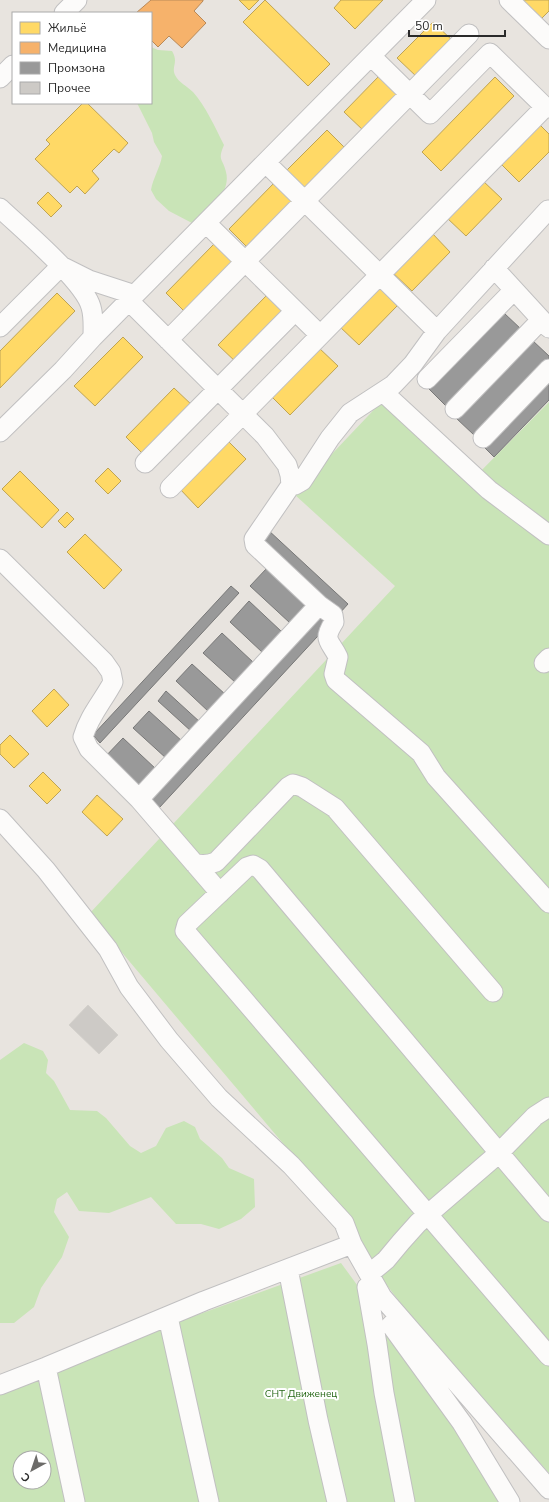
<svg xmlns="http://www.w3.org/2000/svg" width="549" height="1502" viewBox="0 0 549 1502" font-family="'Nunito Sans',sans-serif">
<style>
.green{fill:#c9e4b7;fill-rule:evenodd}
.homes{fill:#ffd966;stroke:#bfa454}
.health{fill:#f6b26b;stroke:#b98958}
.industry{fill:#999;stroke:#787878}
.building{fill:#cdcac6;stroke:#d3d0cb}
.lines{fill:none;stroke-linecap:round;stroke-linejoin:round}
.minor-casing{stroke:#c1c0c1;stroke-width:21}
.minor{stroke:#fcfbfa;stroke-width:19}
.labels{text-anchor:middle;stroke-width:4;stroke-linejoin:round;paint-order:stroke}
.park-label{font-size:10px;fill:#276818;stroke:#fff}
</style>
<rect width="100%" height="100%" fill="#e8e4df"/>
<path class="green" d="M 151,47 L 158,50 L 172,51 C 179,63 171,66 175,75 C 179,83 187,86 193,92 C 206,107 215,127 224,145 C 217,161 223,158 226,172 C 231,190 212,209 202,222 L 192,223 L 169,211 L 156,199 L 151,190 C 153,178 160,168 162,156 L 154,142 L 152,133 L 137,103 L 151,103 Z
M 385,398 L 471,481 L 549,402 L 549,1473 L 411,1317 L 386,1284 L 365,1252 L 346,1218 L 97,923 L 90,913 L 395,586 L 294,494 Z
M 24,1043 L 43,1051 L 48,1060 L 46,1073 L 54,1081 L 70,1110 L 97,1111 L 106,1118 L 130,1146 L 141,1153 L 156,1146 L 166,1128 L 184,1121 L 195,1127 L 200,1139 L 222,1158 L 229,1168 L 254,1179 L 255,1207 L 241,1219 L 219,1229 L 201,1224 L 176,1224 L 151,1197 L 109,1213 L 79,1211 L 67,1192 L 57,1199 L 54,1212 L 69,1237 L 62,1257 L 41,1288 L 34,1307 L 14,1323 L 0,1323 L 0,1060 Z
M 341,1263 L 516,1502 L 0,1502 L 0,1386 ZM 20,1458 L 44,1458 L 44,1482 L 20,1482 Z"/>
<path class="homes" d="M 239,0 L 259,0 L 249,10 Z
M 265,0 L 330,64 L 308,86 L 243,22 Z
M 341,0 L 383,0 L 355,29 L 334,8 Z
M 515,0 L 549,0 L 549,11 L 537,23 Z
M 433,22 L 454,42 L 418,78 L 397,58 Z
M 380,75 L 401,96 L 365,132 L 344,112 Z
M 495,77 L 514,96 L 441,171 L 422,152 Z
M 83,103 L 87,103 L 128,143 L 119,153 L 114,149 L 92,171 L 99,179 L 85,194 L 77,186 L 70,193 L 35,159 L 50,144 L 46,140 Z
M 538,123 L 549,134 L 549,152 L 519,182 L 500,163 Z
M 327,130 L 347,150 L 307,190 L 287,170 Z
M 482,180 L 502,199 L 466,236 L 446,217 Z
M 276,181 L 296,202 L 249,249 L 229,229 Z
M 48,192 L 62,206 L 51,217 L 37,203 Z
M 431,232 L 450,252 L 412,291 L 392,272 Z
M 214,244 L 235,264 L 186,313 L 166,293 Z
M 378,286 L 397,306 L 359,345 L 339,326 Z
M 57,293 L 75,311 L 0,388 L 0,351 Z
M 267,295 L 286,315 L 238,364 L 218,345 Z
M 123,337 L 143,357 L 95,406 L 74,386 Z
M 318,347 L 338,366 L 290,415 L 270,395 Z
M 174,388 L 194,407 L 145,456 L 126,437 Z
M 227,440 L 246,459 L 198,508 L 179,488 Z
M 108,468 L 121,481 L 108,494 L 95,481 Z
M 20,471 L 59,510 L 42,528 L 2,489 Z
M 67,512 L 74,519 L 65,528 L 58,521 Z
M 85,534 L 122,570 L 104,589 L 67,552 Z
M 54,689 L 69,705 L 47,727 L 32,711 Z
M 10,735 L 29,754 L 14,768 L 0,754 L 0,745 Z
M 43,772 L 61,790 L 47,804 L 29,786 Z
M 97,795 L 123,819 L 107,836 L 82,812 Z"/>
<path class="health" d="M 151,0 L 203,0 L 203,1 L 194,11 L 206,23 L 182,48 L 169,36 L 158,47 L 151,40 L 151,13 L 136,13 Z"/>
<path class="industry" d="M 504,313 L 522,330 L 447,407 L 429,389 Z
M 532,340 L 549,356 L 549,358 L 474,435 L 456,418 Z
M 549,380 L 549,400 L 494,457 L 484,447 Z
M 267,529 L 348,604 L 339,614 L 258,539 Z
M 267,568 L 307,605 L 290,623 L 250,586 Z
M 231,586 L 239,593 L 100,743 L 93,735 Z
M 249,601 L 282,632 L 263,653 L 230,622 Z
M 320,616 L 329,624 L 159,808 L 149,800 Z
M 222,633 L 254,663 L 236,683 L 203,653 Z
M 192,664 L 226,695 L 209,712 L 176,681 Z
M 166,691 L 201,723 L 192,732 L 158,701 Z
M 149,711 L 183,742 L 167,759 L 133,728 Z
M 123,738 L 157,770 L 138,791 L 103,759 Z"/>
<path class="building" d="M 88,1005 L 118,1035 L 99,1054 L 69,1025 Z"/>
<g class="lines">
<defs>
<path id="minor" d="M 509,0 L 549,39
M 64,13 L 77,0
M 371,56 L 430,114 L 490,53 L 545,107 L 549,108
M 0,78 L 13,65
M 266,163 L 437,331
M 0,208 C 22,229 84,281 91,307 C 94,317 93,327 93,337
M 206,223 L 320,335
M 494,268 L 549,328
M 129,301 L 265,436 L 287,465 L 290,475 L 291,485 L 254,539 L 255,545 L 319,605 L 139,799
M 0,327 L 61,266 L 89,280 L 135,295
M 168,340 L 469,34
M 427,379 L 514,290
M 383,392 L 489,490 L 549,535
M 455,409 L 541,320
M 0,432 L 63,370 L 93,337 L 426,0
M 483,438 L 549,369
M 145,463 L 295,311
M 291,485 L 295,485 L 302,481 L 330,438 L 350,413 L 393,385 L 413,364 L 437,331 L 548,210
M 170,488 L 545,107
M 0,559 L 104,662 L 111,672 L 113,682 C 103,701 89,716 83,737 L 89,749 L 139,799 L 220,893
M 319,605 L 333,615 L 334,622 C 322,641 330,640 338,657 L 334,674 L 336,680 L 421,753 L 436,777 L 549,903
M 544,663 L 549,658
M 0,819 L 46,870 L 108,949 L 129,987 L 169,1040 L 219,1098 L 291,1165 L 344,1223 L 352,1244 L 382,1297 L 549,1489
M 194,863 C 202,866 208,865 216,862 L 288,787 L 293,784 L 302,787 L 335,808 L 493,992
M 549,1212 L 260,869 L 253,865 L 247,867 L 187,924 L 185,931 L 549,1356
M 288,1269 L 318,1420 L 337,1502
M 369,1274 L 386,1260 L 401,1242 L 418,1223 L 498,1154 L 535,1116 L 549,1107
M 367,1287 L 377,1344 L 384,1393 L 405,1502
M 168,1317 L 209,1502
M 391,1325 L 462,1423 L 510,1502
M 46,1367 L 75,1502
M 0,1385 L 46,1367 L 204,1301 L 352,1244"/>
</defs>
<use href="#minor" class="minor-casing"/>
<use href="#minor" class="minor"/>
</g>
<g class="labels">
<g class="park-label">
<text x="301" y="1397">СНТ Движенец</text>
</g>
</g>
<rect x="12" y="12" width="140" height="92" fill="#ffffff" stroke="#aaaaaa"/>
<rect x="20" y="22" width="20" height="12" fill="#ffd966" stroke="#aaaaaa"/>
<text x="48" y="32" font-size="12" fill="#2a2a2a">Жильё</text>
<rect x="20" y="42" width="20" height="12" fill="#f6b26b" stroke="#aaaaaa"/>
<text x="48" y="52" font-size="12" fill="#2a2a2a">Медицина</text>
<rect x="20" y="62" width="20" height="12" fill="#999999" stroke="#aaaaaa"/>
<text x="48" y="72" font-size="12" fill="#2a2a2a">Промзона</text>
<rect x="20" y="82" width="20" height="12" fill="#cdcac6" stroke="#aaaaaa"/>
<text x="48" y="92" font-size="12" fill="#2a2a2a">Прочее</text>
<g transform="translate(32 1470) rotate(220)"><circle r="19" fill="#ffffff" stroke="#aaaaaa"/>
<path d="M0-3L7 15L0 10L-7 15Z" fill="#6c6b69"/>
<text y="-6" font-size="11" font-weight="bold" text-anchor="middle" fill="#2a2a2a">С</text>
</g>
<path d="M409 30v6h96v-6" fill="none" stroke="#2a2a2a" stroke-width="2"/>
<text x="415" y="30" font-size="12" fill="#2a2a2a" stroke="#ffffff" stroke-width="3" paint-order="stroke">50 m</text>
</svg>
